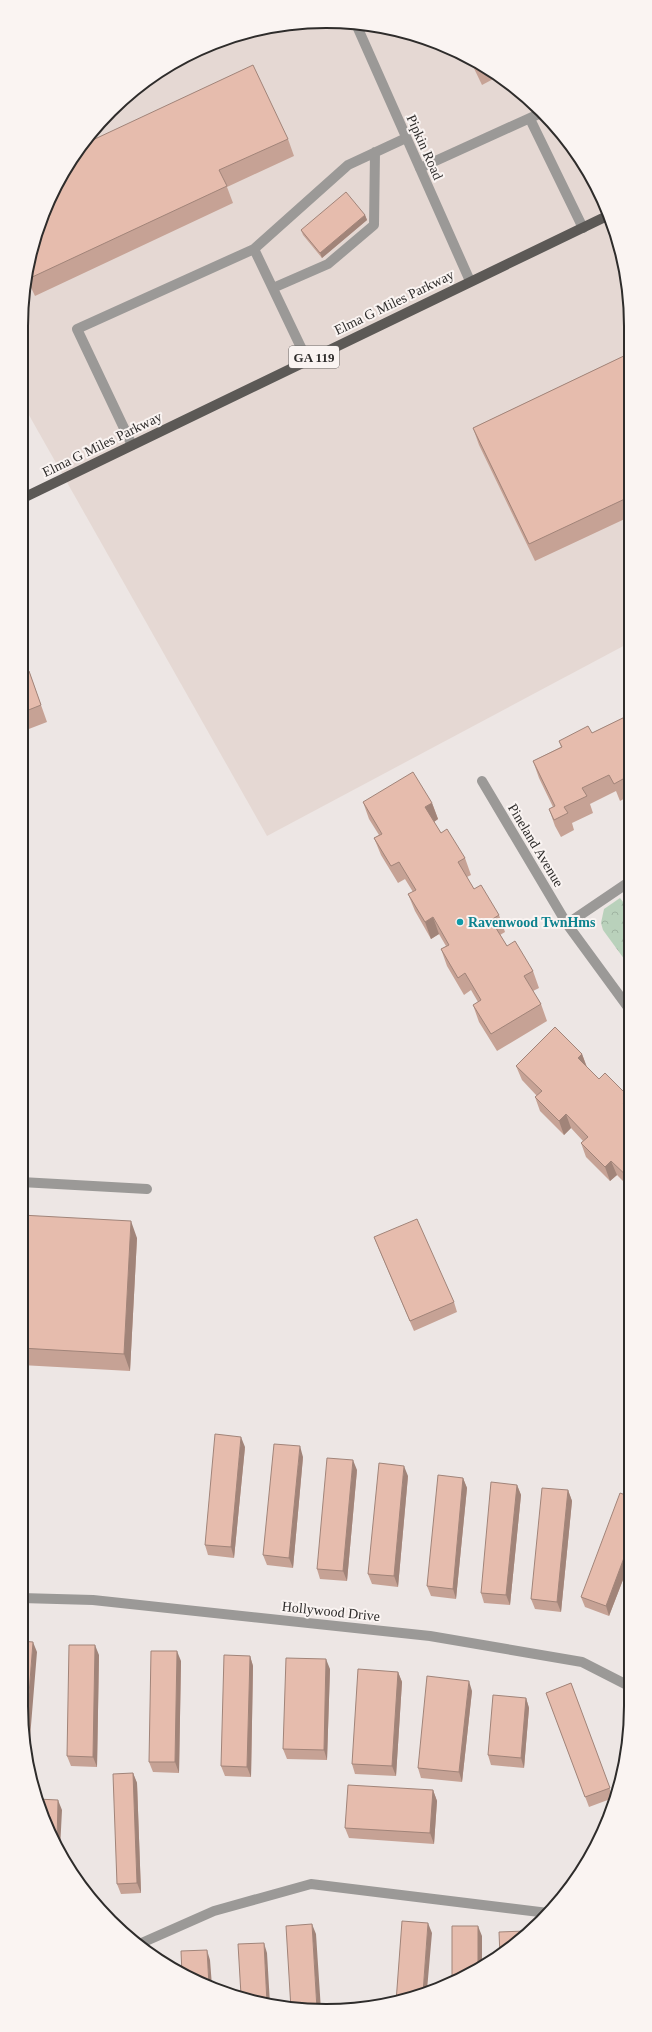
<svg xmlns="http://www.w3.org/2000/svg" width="652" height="2032" viewBox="0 0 652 2032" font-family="'Times New Roman',serif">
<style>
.built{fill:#e5d8d3}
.forest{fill:url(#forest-crowns)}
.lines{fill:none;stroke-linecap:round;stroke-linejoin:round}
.lane{stroke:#9b9997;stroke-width:10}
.street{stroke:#9b9997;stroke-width:10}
.primary{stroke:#5c5956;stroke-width:10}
.wall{fill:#c6a295}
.shaded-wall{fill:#a18479}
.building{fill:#e6bcad;stroke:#a18479}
.culture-dot{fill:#0f9aa8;stroke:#faf4f2;stroke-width:1.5}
.labels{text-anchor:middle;stroke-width:4;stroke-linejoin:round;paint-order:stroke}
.shield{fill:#faf4f2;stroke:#6b6867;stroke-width:1}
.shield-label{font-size:13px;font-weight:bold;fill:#2e2c2b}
.street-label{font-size:14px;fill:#2e2c2b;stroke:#faf4f2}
.culture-label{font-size:14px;font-weight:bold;fill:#0d838f;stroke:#faf4f2;text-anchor:start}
.rim{fill:none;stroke:#2e2c2b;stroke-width:2}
</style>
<defs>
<pattern id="forest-crowns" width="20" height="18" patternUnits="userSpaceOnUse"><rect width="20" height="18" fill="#b9d1bb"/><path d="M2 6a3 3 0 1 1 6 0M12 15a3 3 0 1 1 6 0" fill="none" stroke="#9fb4a1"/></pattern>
</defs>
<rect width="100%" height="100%" fill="#ede6e4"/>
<path class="built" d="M 326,21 L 386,27 L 479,62 L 555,125 L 600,191 L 628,286 L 629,643 L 267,836 L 21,401 L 21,326 L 27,266 L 73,156 L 110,110 L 157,72 L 210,44 L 267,27 Z"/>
<path class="forest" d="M 620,898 L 630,911 L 630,967 L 603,930 L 601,923 L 604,909 Z"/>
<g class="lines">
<path class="lane" d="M 530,119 L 583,228
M 420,168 L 541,113
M 254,249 L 348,165 L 406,138
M 273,288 L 328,264 L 374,225 L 375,152
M 132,445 L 77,329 L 254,249 L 307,360
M 21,1182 L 147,1189"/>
<path class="street" d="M 356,24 L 470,281
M 482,781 L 567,924 L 630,1010
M 567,924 L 629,882
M 21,1598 L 93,1600 L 430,1636 L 582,1662 L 631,1687
M 137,1945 L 214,1911 L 311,1884 L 548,1913"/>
<path class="primary" d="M 21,499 L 607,216"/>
</g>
<path class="wall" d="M 469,58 L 479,62 L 497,77 L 482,85 Z
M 288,139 L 294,156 L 227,187 L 233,203 L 35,296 L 26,277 L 27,266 L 44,209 Z
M 365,215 L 367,220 L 322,258 L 303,235 L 301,230 Z
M 628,354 L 629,517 L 535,561 L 479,445 L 473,428 Z
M 29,671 L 47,722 L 21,732 L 21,674 Z
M 629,715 L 629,796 L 620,801 L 616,791 L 590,804 L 593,813 L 572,823 L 574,830 L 561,837 L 555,826 L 549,809 L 553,807 L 539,778 L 533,761 L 561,747 L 559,741 L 592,733 Z
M 363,802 L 432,803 L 438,819 L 434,822 L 441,833 L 465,858 L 471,875 L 467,877 L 474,889 L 499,915 L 505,932 L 500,935 L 507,946 L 533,971 L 539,988 L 533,991 L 541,1004 L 547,1021 L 497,1051 L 479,1022 L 473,1005 L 478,1002 L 471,990 L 464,995 L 447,966 L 441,949 L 446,946 L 439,934 L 431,939 L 415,911 L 408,894 L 413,892 L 405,879 L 398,883 L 381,855 L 374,838 L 379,835 L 369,819 Z
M 582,1054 L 587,1067 L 599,1079 L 629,1097 L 630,1099 L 630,1198 L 627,1189 L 629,1187 L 617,1175 L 610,1181 L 586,1157 L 581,1143 L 583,1141 L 571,1128 L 564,1135 L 540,1111 L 535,1097 L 537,1096 L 522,1080 L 516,1066 Z
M 21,1215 L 137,1238 L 130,1371 L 21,1365 Z
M 374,1237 L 454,1302 L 457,1312 L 414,1331 L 378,1247 Z
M 245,1447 L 234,1558 L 208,1555 L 205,1545 Z
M 303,1457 L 293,1568 L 267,1565 L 263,1555 Z
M 357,1470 L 347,1581 L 320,1579 L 317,1569 Z
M 408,1476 L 398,1587 L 372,1584 L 368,1574 Z
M 463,1478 L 467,1488 L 456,1599 L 431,1596 L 427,1586 Z
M 517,1485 L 521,1495 L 510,1605 L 484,1603 L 481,1593 Z
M 568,1490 L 572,1501 L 561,1612 L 535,1609 L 531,1599 Z
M 631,1497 L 631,1559 L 609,1616 L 585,1607 L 581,1597 Z
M 99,1655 L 97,1767 L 71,1766 L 67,1756 Z
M 250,1656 L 253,1666 L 251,1777 L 225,1776 L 221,1766 Z
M 181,1661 L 179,1773 L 153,1772 L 149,1762 Z
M 330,1669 L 327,1760 L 287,1759 L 283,1749 Z
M 398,1672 L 402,1682 L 396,1776 L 355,1774 L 352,1764 Z
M 571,1683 L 613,1798 L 589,1807 L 546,1693 Z
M 472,1691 L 462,1782 L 421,1778 L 418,1768 Z
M 526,1698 L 529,1708 L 524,1768 L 491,1765 L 488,1755 Z
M 133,1773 L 137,1783 L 141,1893 L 121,1894 L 117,1884 Z
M 433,1790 L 437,1801 L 434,1844 L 349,1838 L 345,1828 Z"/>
<path class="shaded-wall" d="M 365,215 L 367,220 L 322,258 L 320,253 Z
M 432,803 L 438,819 L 431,824 L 425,807 Z
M 433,917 L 439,934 L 431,939 L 425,922 Z
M 582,1054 L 587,1068 L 578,1058 Z
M 629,1097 L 630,1099 L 630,1116 L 623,1104 Z
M 566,1114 L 571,1128 L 564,1135 L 559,1121 Z
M 611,1161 L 617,1175 L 610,1181 L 605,1167 Z
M 131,1221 L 137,1238 L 130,1371 L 124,1354 Z
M 241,1437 L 245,1447 L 234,1558 L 231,1547 Z
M 300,1446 L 303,1457 L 293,1568 L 289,1558 Z
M 353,1460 L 357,1470 L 347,1581 L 343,1571 Z
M 404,1466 L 408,1476 L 398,1587 L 394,1576 Z
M 463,1478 L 467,1488 L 456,1599 L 453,1589 Z
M 517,1485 L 521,1495 L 510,1605 L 506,1595 Z
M 568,1490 L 572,1501 L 561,1612 L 557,1602 Z
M 631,1539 L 631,1559 L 609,1616 L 606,1606 Z
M 33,1642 L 37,1652 L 28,1762 L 26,1757 L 25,1746 Z
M 95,1645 L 99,1655 L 97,1767 L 93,1757 Z
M 177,1651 L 181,1661 L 179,1773 L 175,1762 Z
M 250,1656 L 253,1666 L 251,1777 L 247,1767 Z
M 326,1659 L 330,1669 L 327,1760 L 324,1750 Z
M 398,1672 L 402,1682 L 396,1776 L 392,1766 Z
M 469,1681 L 472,1691 L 462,1782 L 459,1772 Z
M 526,1698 L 529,1708 L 524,1768 L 521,1758 Z
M 133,1773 L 137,1783 L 141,1893 L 137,1883 Z
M 433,1790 L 437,1801 L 434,1844 L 430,1833 Z
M 58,1800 L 62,1810 L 60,1849 L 57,1842 Z
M 428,1923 L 432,1933 L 427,1990 L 423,1993 Z
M 312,1924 L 316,1934 L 321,2010 L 317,2009 Z
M 478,1926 L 482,1936 L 482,1966 L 478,1967 Z
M 264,1943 L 267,1953 L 270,2004 L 267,2003 Z
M 207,1950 L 210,1960 L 212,1986 L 209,1985 Z"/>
<path class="building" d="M 471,59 L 479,62 L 482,65 L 475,68 Z
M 253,65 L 288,139 L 219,170 L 227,186 L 28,279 L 26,274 L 27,266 L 44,209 L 73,156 L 82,145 Z
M 346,192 L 365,215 L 320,253 L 301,230 Z
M 628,354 L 629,497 L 529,544 L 473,428 Z
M 29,671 L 41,705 L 21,713 L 21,674 Z
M 629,715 L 629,783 L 626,785 L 623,779 L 614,784 L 609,775 L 582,788 L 587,796 L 564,807 L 568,813 L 554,820 L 549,809 L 555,806 L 533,761 L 562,747 L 559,741 L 588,726 L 592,733 Z
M 413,772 L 432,803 L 425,807 L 441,833 L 447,829 L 465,858 L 458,862 L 474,889 L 481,885 L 499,915 L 491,920 L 507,946 L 515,941 L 533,971 L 524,976 L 541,1004 L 491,1034 L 473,1005 L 481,1000 L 465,973 L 458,978 L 441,949 L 449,945 L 433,917 L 425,922 L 408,894 L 416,890 L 399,862 L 391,866 L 374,838 L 382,834 L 363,802 Z
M 555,1027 L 582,1054 L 578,1058 L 599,1079 L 605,1073 L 629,1097 L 623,1104 L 630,1111 L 630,1179 L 611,1161 L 605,1167 L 581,1143 L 588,1137 L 566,1114 L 559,1121 L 535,1097 L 542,1091 L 516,1066 Z
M 630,1186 L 630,1192 L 627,1189 Z
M 21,1215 L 131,1221 L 124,1354 L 21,1348 Z
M 417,1219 L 454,1302 L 410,1321 L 374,1237 Z
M 215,1434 L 241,1437 L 231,1547 L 205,1545 Z
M 274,1444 L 300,1446 L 289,1558 L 263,1555 Z
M 327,1458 L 353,1460 L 343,1571 L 317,1569 Z
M 379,1463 L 404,1466 L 394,1576 L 368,1574 Z
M 438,1475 L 463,1478 L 453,1589 L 427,1586 Z
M 491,1482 L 517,1485 L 506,1595 L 481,1593 Z
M 542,1488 L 568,1490 L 557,1602 L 531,1599 Z
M 620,1493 L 631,1497 L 631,1539 L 606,1606 L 581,1597 Z
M 21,1641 L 33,1642 L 25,1746 L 21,1706 Z
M 69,1645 L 95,1645 L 93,1757 L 67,1756 Z
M 151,1651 L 177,1651 L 175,1762 L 149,1762 Z
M 224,1655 L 250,1656 L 247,1767 L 221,1766 Z
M 286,1658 L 326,1659 L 324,1750 L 283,1749 Z
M 358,1669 L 398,1672 L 392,1766 L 352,1764 Z
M 427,1676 L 469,1681 L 459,1772 L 418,1768 Z
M 571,1683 L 610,1788 L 585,1797 L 546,1693 Z
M 493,1695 L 526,1698 L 521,1758 L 488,1755 Z
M 133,1773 L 137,1883 L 117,1884 L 113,1774 Z
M 348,1785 L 433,1790 L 430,1833 L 345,1828 Z
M 37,1799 L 58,1800 L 57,1842 L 44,1823 Z
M 402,1921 L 428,1923 L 423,1993 L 405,2001 L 396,2002 Z
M 312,1924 L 317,2009 L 291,2009 L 286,1926 Z
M 452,1926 L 478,1926 L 478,1967 L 452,1979 Z
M 525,1931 L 525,1935 L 500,1956 L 499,1932 Z
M 264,1943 L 267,2003 L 241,1995 L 238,1944 Z
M 207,1950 L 209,1985 L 191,1979 L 182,1974 L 181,1951 Z"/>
<circle class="culture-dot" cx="460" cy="922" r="4"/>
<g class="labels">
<rect class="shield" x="289" y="346" width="50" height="22" rx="3"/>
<g class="shield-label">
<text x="314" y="362">GA 119</text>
</g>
<g class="street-label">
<text transform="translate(425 147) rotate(66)" y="5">Pipkin Road</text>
<text transform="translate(394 302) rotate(-26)" y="5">Elma G Miles Parkway</text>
<text transform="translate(102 444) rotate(-26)" y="5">Elma G Miles Parkway</text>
<text transform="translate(536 845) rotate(59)" y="5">Pineland Avenue</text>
<text transform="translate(331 1611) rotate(6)" y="5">Hollywood Drive</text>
</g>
<g class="culture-label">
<text x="468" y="927">Ravenwood TwnHms</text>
</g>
</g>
<path d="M0 0H652V2032H0ZM326 28H326A298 298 0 0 1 624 326V1706A298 298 0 0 1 326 2004H326A298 298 0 0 1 28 1706V326A298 298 0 0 1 326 28Z" fill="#faf4f2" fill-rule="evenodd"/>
<path class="rim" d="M326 28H326A298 298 0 0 1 624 326V1706A298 298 0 0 1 326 2004H326A298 298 0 0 1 28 1706V326A298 298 0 0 1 326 28Z"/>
</svg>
